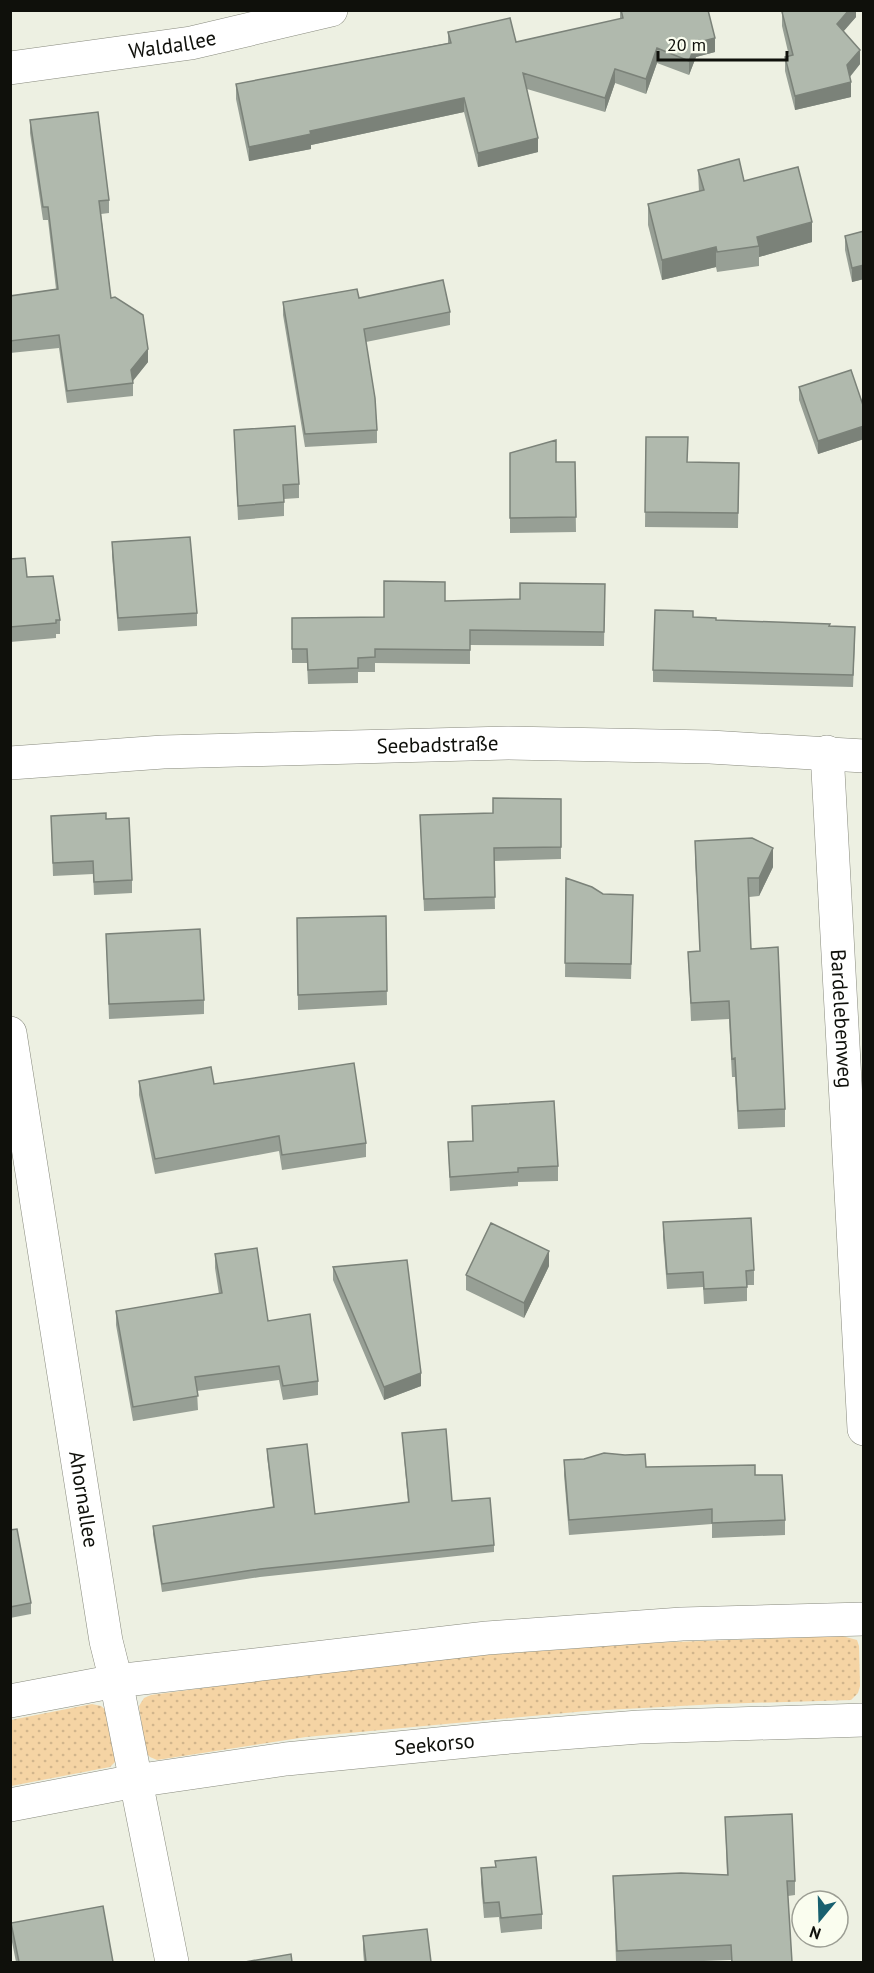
<svg xmlns="http://www.w3.org/2000/svg" width="874" height="1973" viewBox="0 0 874 1973" font-family="'PT Sans',sans-serif">
<style>
.grass{fill:url(#grass-dots)}
.lines{fill:none;stroke-linecap:round;stroke-linejoin:round}
.street-casing{stroke:#888a7e;stroke-width:34}
.street{stroke:#fff;stroke-width:33}
.wall{fill:#979f95}
.shaded-wall{fill:#7b8279}
.building{fill:#b0b9ad;stroke:#7b8279;stroke-width:1.5}
.labels{text-anchor:middle;stroke-width:5;stroke-linejoin:round;paint-order:stroke}
.street-label{font-size:21px;fill:#0f100b;stroke:#fafdef}
</style>
<defs>
<pattern id="grass-dots" width="8" height="8" patternUnits="userSpaceOnUse" patternTransform="scale(1.5)"><rect width="8" height="8" fill="#f5d4a4"/><path d="M2 2h.1M6 6h.1" fill="none" stroke="#d1b58c" stroke-width="1.8" stroke-linecap="round"/></pattern>
</defs>
<rect width="100%" height="100%" fill="#edf0e2"/>
<path class="grass" d="M 842,1636 L 857,1640 L 859,1646 L 860,1686 L 858,1693 L 851,1700 L 718,1704 L 587,1711 L 306,1737 L 157,1760 L 150,1757 L 146,1753 L 139,1706 L 144,1698 L 151,1695 L 361,1667 L 483,1655 L 646,1643 Z
M 92,1704 L 101,1706 L 107,1711 L 117,1760 L 110,1767 L 11,1786 L 11,1720 Z"/>
<g class="lines">
<defs>
<g id="street">
<path id="s1" d="M 10,68 L 191,43 L 331,10"/>
<path id="s2" d="M 827,752 L 864,1429"/>
<path id="s3" d="M 10,763 L 163,752 L 508,743 L 710,747 L 864,756"/>
<path id="s4" d="M 10,1033 L 106,1641 L 116,1681 L 172,1962"/>
<path d="M 10,1701 L 116,1681 L 487,1638 L 682,1624 L 864,1619"/>
<path id="s5" d="M 10,1805 L 135,1781 L 286,1759 L 499,1738 L 639,1727 L 864,1720"/>
</g>
</defs>
<use href="#street" class="street-casing"/>
<use href="#street" class="street"/>
</g>
<path class="wall" d="M 620,10 L 715,52 L 696,57 L 689,75 L 657,63 L 646,94 L 615,83 L 605,112 L 527,89 L 538,152 L 478,167 L 464,112 L 311,145 L 311,149 L 249,161 L 236,99 L 236,84 L 448,43 L 448,32 L 516,42 L 620,19 Z
M 856,10 L 856,17 L 843,31 L 860,64 L 850,77 L 851,97 L 795,110 L 785,71 L 785,57 L 789,56 L 782,26 L 782,12 Z
M 30,120 L 109,200 L 109,213 L 101,214 L 111,298 L 148,362 L 133,381 L 133,396 L 67,403 L 59,348 L 10,353 L 10,296 L 56,289 L 48,220 L 43,220 L 30,133 Z
M 698,170 L 744,181 L 812,242 L 759,257 L 759,266 L 717,272 L 716,267 L 662,280 L 648,225 L 648,204 L 699,192 Z
M 864,231 L 864,279 L 852,282 L 845,250 L 845,236 Z
M 359,298 L 450,312 L 450,325 L 366,342 L 377,430 L 377,443 L 305,447 L 283,315 L 283,302 Z
M 799,387 L 864,408 L 864,439 L 818,454 L 799,400 Z
M 234,430 L 299,484 L 299,498 L 284,499 L 284,516 L 238,520 Z
M 646,437 L 687,462 L 739,463 L 738,528 L 645,527 Z
M 510,453 L 556,462 L 575,462 L 576,532 L 510,533 Z
M 112,542 L 197,613 L 197,626 L 118,631 L 112,555 Z
M 10,559 L 27,577 L 60,620 L 60,634 L 56,634 L 56,638 L 10,642 Z
M 605,584 L 604,646 L 470,645 L 470,664 L 375,663 L 375,672 L 358,672 L 358,683 L 308,684 L 307,663 L 292,663 L 292,618 L 384,617 L 445,601 L 520,599 Z
M 693,617 L 716,620 L 829,626 L 855,639 L 853,687 L 653,682 L 653,670 Z
M 561,799 L 561,859 L 494,861 L 495,909 L 424,911 L 420,815 L 493,813 Z
M 51,816 L 132,880 L 132,893 L 94,895 L 93,874 L 53,876 Z
M 695,841 L 773,867 L 759,896 L 749,897 L 751,949 L 785,1109 L 785,1127 L 738,1129 L 735,1077 L 732,1077 L 729,1019 L 691,1021 L 688,952 L 700,951 L 695,859 Z
M 566,878 L 633,909 L 631,979 L 565,977 Z
M 386,916 L 387,1005 L 298,1010 L 297,918 Z
M 106,934 L 204,1000 L 204,1014 L 109,1019 Z
M 139,1081 L 214,1084 L 366,1143 L 366,1157 L 282,1170 L 279,1151 L 155,1174 L 139,1095 Z
M 472,1106 L 558,1166 L 558,1181 L 518,1182 L 518,1186 L 450,1191 L 448,1142 L 473,1141 Z
M 663,1222 L 754,1270 L 754,1285 L 747,1285 L 747,1301 L 704,1304 L 703,1287 L 667,1289 L 663,1237 Z
M 215,1254 L 318,1381 L 318,1395 L 283,1400 L 279,1380 L 197,1391 L 198,1410 L 133,1421 L 116,1325 L 116,1311 L 219,1294 L 215,1268 Z
M 549,1266 L 524,1318 L 466,1290 L 466,1275 Z
M 333,1267 L 421,1386 L 384,1400 L 333,1280 Z
M 402,1433 L 452,1501 L 494,1545 L 494,1552 L 260,1577 L 162,1592 L 153,1534 L 153,1526 L 273,1507 L 267,1456 L 267,1449 L 315,1514 L 408,1502 Z
M 564,1460 L 646,1467 L 755,1475 L 785,1520 L 785,1535 L 712,1538 L 712,1524 L 569,1535 L 564,1475 Z
M 10,1530 L 31,1603 L 31,1614 L 10,1618 Z
M 725,1817 L 795,1881 L 795,1895 L 788,1896 L 792,1962 L 732,1962 L 731,1960 L 677,1962 L 616,1962 L 613,1876 L 727,1875 Z
M 481,1868 L 542,1914 L 542,1929 L 501,1933 L 499,1917 L 484,1918 L 481,1883 Z
M 11,1923 L 113,1962 L 16,1962 L 11,1937 Z
M 363,1936 L 431,1962 L 364,1962 L 363,1950 Z"/>
<path class="shaded-wall" d="M 849,10 L 856,10 L 856,17 L 837,39 L 837,24 Z
M 715,38 L 715,52 L 696,57 L 689,75 L 689,61 L 696,43 Z
M 657,48 L 657,63 L 646,94 L 646,79 Z
M 860,50 L 860,64 L 847,80 L 847,65 Z
M 615,69 L 615,83 L 605,112 L 605,98 Z
M 851,82 L 851,97 L 795,110 L 795,96 Z
M 464,98 L 464,112 L 311,145 L 311,149 L 249,161 L 249,147 L 310,131 Z
M 538,138 L 538,152 L 478,167 L 478,153 Z
M 812,222 L 812,242 L 759,257 L 759,246 L 757,237 Z
M 716,247 L 716,267 L 662,280 L 662,260 Z
M 864,265 L 864,279 L 852,282 L 852,268 Z
M 148,349 L 148,362 L 131,383 L 131,370 Z
M 864,426 L 864,439 L 818,454 L 818,441 Z
M 773,848 L 773,867 L 759,896 L 759,878 Z
M 549,1251 L 549,1266 L 524,1318 L 524,1303 Z
M 421,1373 L 421,1386 L 384,1400 L 384,1387 Z"/>
<path class="building" d="M 621,10 L 708,10 L 715,38 L 696,43 L 689,61 L 657,48 L 646,79 L 615,69 L 605,98 L 523,73 L 538,138 L 478,153 L 464,98 L 310,131 L 311,134 L 249,147 L 236,84 L 451,43 L 448,32 L 510,18 L 516,42 L 623,18 Z
M 786,10 L 849,10 L 837,24 L 860,50 L 847,65 L 851,82 L 795,96 L 785,57 L 793,55 L 782,12 Z
M 98,112 L 109,200 L 99,201 L 111,298 L 115,297 L 143,315 L 148,349 L 131,370 L 133,383 L 67,391 L 59,335 L 10,341 L 10,296 L 58,289 L 48,207 L 43,207 L 30,120 Z
M 739,159 L 744,181 L 798,167 L 812,222 L 757,237 L 759,246 L 717,252 L 716,247 L 662,260 L 648,204 L 704,190 L 698,170 Z
M 864,231 L 864,265 L 852,268 L 845,236 Z
M 443,280 L 450,312 L 364,329 L 375,398 L 377,430 L 305,434 L 283,302 L 357,289 L 359,298 Z
M 851,370 L 864,408 L 864,426 L 818,441 L 799,387 Z
M 295,426 L 299,484 L 283,485 L 284,502 L 238,506 L 234,430 Z
M 646,437 L 688,437 L 687,462 L 739,463 L 738,513 L 645,512 Z
M 556,440 L 556,462 L 575,462 L 576,517 L 510,518 L 510,453 Z
M 190,537 L 197,613 L 118,618 L 112,542 Z
M 25,558 L 27,577 L 53,576 L 60,620 L 56,620 L 56,623 L 10,627 L 10,559 Z
M 384,581 L 445,582 L 445,601 L 520,599 L 520,583 L 605,584 L 604,632 L 470,630 L 470,650 L 375,649 L 375,657 L 358,658 L 358,668 L 308,670 L 307,649 L 292,649 L 292,618 L 384,617 Z
M 655,610 L 693,611 L 693,617 L 716,618 L 716,620 L 830,624 L 829,626 L 855,627 L 853,675 L 653,670 Z
M 493,798 L 561,799 L 561,847 L 494,848 L 495,897 L 424,899 L 420,815 L 493,813 Z
M 106,813 L 106,819 L 129,818 L 132,880 L 94,882 L 93,861 L 53,863 L 51,816 Z
M 752,838 L 773,848 L 759,878 L 748,878 L 751,949 L 778,947 L 785,1109 L 738,1111 L 735,1058 L 732,1059 L 729,1001 L 691,1003 L 688,952 L 700,951 L 695,841 Z
M 566,878 L 592,887 L 603,894 L 633,895 L 631,964 L 565,963 Z
M 386,916 L 387,991 L 298,995 L 297,918 Z
M 200,929 L 204,1000 L 109,1004 L 106,934 Z
M 354,1063 L 366,1143 L 282,1155 L 279,1136 L 155,1159 L 139,1081 L 211,1067 L 214,1084 Z
M 554,1101 L 558,1166 L 518,1168 L 518,1172 L 450,1177 L 448,1142 L 473,1141 L 472,1106 Z
M 751,1218 L 754,1270 L 746,1271 L 747,1287 L 704,1289 L 703,1272 L 667,1274 L 663,1222 Z
M 491,1223 L 549,1251 L 524,1303 L 466,1275 Z
M 257,1248 L 268,1321 L 310,1314 L 318,1381 L 283,1386 L 279,1366 L 195,1377 L 198,1396 L 133,1407 L 116,1311 L 222,1293 L 215,1254 Z
M 407,1260 L 421,1373 L 384,1387 L 333,1267 Z
M 446,1429 L 452,1501 L 490,1498 L 494,1545 L 260,1569 L 162,1584 L 153,1526 L 274,1507 L 267,1449 L 307,1444 L 315,1514 L 409,1502 L 402,1433 Z
M 604,1453 L 625,1455 L 645,1454 L 646,1467 L 755,1465 L 755,1475 L 782,1475 L 785,1520 L 712,1523 L 712,1509 L 569,1520 L 564,1460 L 584,1459 Z
M 17,1529 L 31,1603 L 10,1607 L 10,1530 Z
M 792,1814 L 795,1881 L 787,1881 L 792,1962 L 732,1962 L 731,1945 L 617,1951 L 613,1876 L 681,1873 L 728,1875 L 725,1817 Z
M 536,1857 L 542,1914 L 501,1918 L 499,1902 L 484,1903 L 481,1868 L 496,1867 L 495,1861 Z
M 103,1906 L 113,1962 L 19,1962 L 11,1923 Z
M 427,1929 L 431,1962 L 366,1962 L 363,1936 Z
M 291,1954 L 292,1962 L 245,1962 Z"/>
<g class="labels">
<g class="street-label">
<text dy="7" stroke="none"><textPath href="#s1" startOffset="164">Waldallee</textPath></text>
<text dy="7" stroke="none"><textPath href="#s3" startOffset="428">Seebadstraße</textPath></text>
<text dy="7" stroke="none"><textPath href="#s2" startOffset="267">Bardelebenweg</textPath></text>
<text dy="7" stroke="none"><textPath href="#s4" startOffset="472">Ahornallee</textPath></text>
<text dy="7" stroke="none"><textPath href="#s5" startOffset="429">Seekorso</textPath></text>
</g>
</g>
<rect width="874" height="1973" fill="none" stroke="#0f100b" stroke-width="24"/>
<g transform="translate(820 1919) rotate(199)"><circle r="28" fill="#fafdef" stroke="#9c9e94" stroke-width="1.5"/>
<path d="M0-4.5L10 22L0 15L-10 22Z" fill="#18606f"/>
<text y="-9" font-size="16" font-weight="bold" text-anchor="middle" fill="#0f100b">N</text>
</g>
<path d="M658 51v9h129v-9" fill="none" stroke="#0f100b" stroke-width="3"/>
<text x="667" y="51" font-size="18" fill="#0f100b" stroke="#fafdef" stroke-width="4.5" paint-order="stroke">20 m</text>
</svg>
